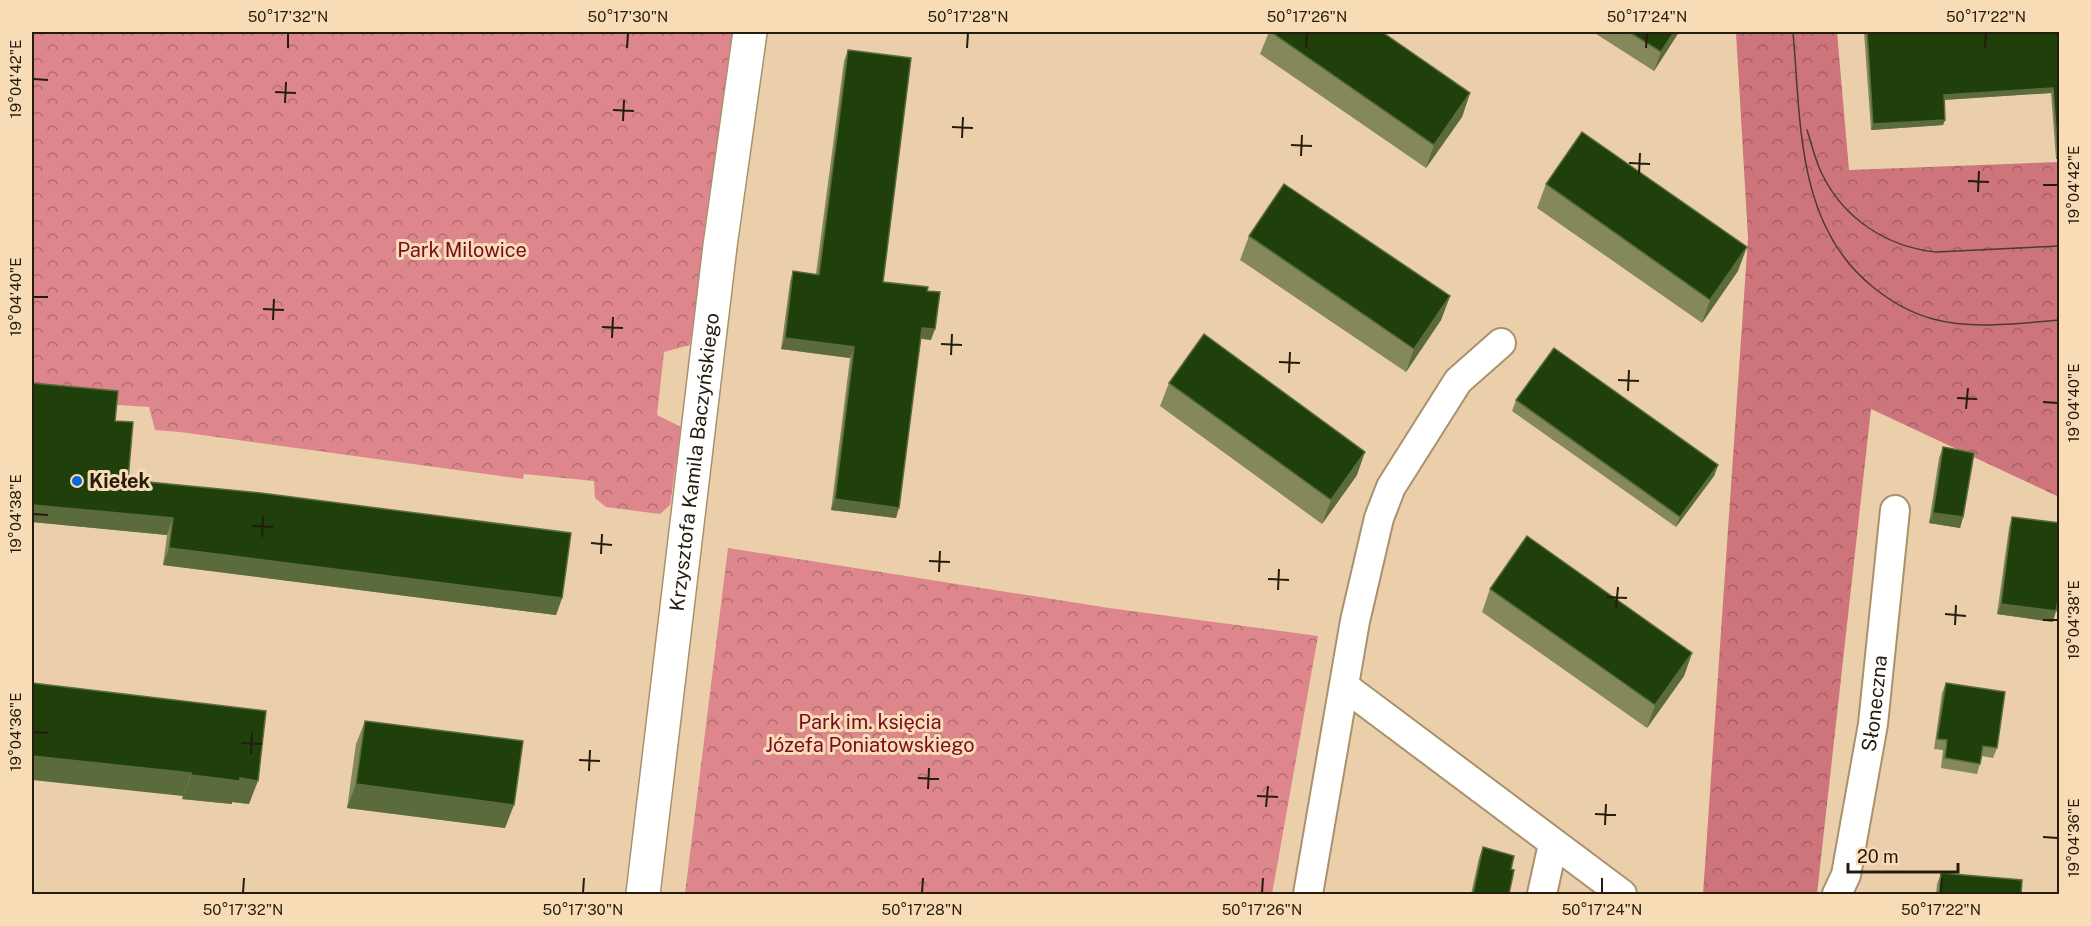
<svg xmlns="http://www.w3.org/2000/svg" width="2091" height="926" viewBox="0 0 2091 926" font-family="'Public Sans',sans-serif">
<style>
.forest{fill:url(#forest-crowns)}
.park{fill:url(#park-crowns)}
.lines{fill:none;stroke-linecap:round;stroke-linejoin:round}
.minor-casing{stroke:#aa916d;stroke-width:32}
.tertiary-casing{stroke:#aa916d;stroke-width:36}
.minor{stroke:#fff;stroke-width:28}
.tertiary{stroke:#fff;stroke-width:33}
.tram{stroke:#4a3d2b;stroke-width:1.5}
.wall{fill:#84885a}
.shaded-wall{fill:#5c6b3b}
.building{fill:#1f400b;stroke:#5c6b3b;stroke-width:1.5}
.ticks{fill:none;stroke:#261c0e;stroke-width:2}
.poi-dot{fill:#0a6ad3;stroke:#f7dcb6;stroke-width:2}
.labels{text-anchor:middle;stroke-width:6;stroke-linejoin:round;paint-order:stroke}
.park-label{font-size:20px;fill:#780a24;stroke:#f7dcb6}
.street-label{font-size:20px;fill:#261c0e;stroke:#f7dcb6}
.poi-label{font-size:20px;font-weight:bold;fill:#261c0e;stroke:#f7dcb6;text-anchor:start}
.neatline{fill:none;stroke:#261c0e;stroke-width:2}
.ticks-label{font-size:15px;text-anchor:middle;fill:#261c0e}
</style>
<defs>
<pattern id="forest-crowns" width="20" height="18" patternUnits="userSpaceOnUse" patternTransform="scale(1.5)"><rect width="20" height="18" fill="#cd757b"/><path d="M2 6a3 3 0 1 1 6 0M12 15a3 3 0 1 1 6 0" fill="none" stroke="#a65f63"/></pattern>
<pattern id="park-crowns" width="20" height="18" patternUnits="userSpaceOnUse" patternTransform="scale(1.5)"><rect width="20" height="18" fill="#dd868c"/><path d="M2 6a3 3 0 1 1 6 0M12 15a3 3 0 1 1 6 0" fill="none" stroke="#b36d71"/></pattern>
</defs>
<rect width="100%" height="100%" fill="#eacfaa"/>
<path class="forest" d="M 1736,32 L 1837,32 L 1849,170 L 2059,162 L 2059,497 L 1871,409 L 1817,894 L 1703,894 L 1748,238 Z"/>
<path class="park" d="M 32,32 L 734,32 L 690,345 L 664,352 L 657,415 L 681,427 L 670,505 L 660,514 L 606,507 L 595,498 L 594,481 L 524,474 L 523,479 L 180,432 L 155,430 L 149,407 L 32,399 Z
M 728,548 L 1109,608 L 1318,636 L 1272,894 L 685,894 Z"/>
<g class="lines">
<defs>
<g id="minor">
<path d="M 1344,686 L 1622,894"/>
<path d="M 1308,894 L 1355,621 L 1379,518 L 1391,487 L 1458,381 L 1501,343"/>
<path d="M 1542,894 L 1553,844"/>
<path id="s1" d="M 1837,894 L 1846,875 L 1873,724 L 1895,510"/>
</g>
<g id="tertiary">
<path id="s2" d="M 643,894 L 720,246 L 750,32"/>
</g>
</defs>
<use href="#minor" class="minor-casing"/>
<use href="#tertiary" class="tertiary-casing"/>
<use href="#minor" class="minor"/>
<use href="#tertiary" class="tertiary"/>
<path class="tram" d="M 1793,32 C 1801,121 1796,226 1873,287 C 1890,301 1911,313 1933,319 C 1973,330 2019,323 2060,320
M 1807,130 C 1812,145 1815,160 1822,174 C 1844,219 1887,247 1936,252 L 2060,246"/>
</g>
<path class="wall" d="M 1269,32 L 1382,32 L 1470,93 L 1462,117 L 1426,168 L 1260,54 Z
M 1593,32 L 1679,32 L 1654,71 Z
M 1864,32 L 2060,32 L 2060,159 L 2056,159 L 2051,93 L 1944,100 L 1945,120 L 1943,125 L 1871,130 Z
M 848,50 L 883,282 L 931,340 L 921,339 L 896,518 L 831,510 L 850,358 L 781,349 L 790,282 L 793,271 L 816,274 L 844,61 Z
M 1546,184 L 1738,271 L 1702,323 L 1537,208 Z
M 1249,236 L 1450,296 L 1441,320 L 1406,372 L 1240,260 Z
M 32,383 L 115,421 L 128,480 L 562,598 L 556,615 L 163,565 L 167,535 L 32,522 Z
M 1169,383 L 1357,475 L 1322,524 L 1160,406 Z
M 1516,400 L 1718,465 L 1714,476 L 1676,527 L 1512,411 Z
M 1943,447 L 1963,517 L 1960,528 L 1929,523 L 1939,458 Z
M 2012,517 L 2053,622 L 1997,614 L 2009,528 Z
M 1490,589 L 1692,653 L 1684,676 L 1647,728 L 1482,612 Z
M 32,683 L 249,804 L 232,802 L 232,804 L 182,799 L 183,796 Z
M 1946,683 L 1997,748 L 1993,758 L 1982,756 L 1980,764 L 1977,774 L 1941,768 L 1943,750 L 1934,749 L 1942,693 Z
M 365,721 L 505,828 L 347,808 L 356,744 Z
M 1483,847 L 1511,869 L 1509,894 L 1471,894 L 1479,858 Z
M 1941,873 L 2021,894 L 1936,894 L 1937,884 Z"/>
<path class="shaded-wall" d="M 1674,32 L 1679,32 L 1654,71 L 1661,52 Z
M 2053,88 L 2051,93 L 1942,100 L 1944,95 Z
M 1470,93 L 1462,117 L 1426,168 L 1434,145 Z
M 1945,120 L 1943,125 L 1871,130 L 1873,124 Z
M 2058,154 L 2060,154 L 2060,159 L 2056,159 Z
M 1747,247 L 1738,271 L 1702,323 L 1710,300 Z
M 1450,296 L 1441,320 L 1406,372 L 1414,349 Z
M 922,328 L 935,329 L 931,340 L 919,338 Z
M 785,338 L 854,347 L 850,358 L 781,349 Z
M 1365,452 L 1357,475 L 1322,524 L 1331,500 Z
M 1718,465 L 1714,476 L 1676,527 L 1680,517 Z
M 835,499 L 899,508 L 896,518 L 831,510 Z
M 32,505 L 173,518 L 167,535 L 32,522 Z
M 1933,513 L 1963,517 L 1960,528 L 1929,523 Z
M 169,548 L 562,598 L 556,615 L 163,565 Z
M 2001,604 L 2056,611 L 2053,622 L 1997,614 Z
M 1692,653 L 1684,676 L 1647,728 L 1655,705 Z
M 32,756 L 191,773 L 183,796 L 32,780 Z
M 191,775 L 240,778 L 258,781 L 249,804 L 232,802 L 232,804 L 182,799 Z
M 356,784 L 514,805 L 505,828 L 347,808 Z"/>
<path class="building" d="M 1271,32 L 1382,32 L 1470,93 L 1434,145 Z
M 1629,32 L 1674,32 L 1661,52 Z
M 1867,32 L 2060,32 L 2060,154 L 2058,154 L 2053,88 L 1944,95 L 1945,120 L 1873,124 Z
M 848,50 L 911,58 L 883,282 L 928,287 L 927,291 L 940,292 L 935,329 L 922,328 L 899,508 L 835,499 L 854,347 L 785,338 L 793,271 L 819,275 Z
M 1582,132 L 1747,247 L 1710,300 L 1546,184 Z
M 1284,184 L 1450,296 L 1414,349 L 1249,236 Z
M 1204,334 L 1365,452 L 1331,500 L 1169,383 Z
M 1554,348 L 1718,465 L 1680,517 L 1516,400 Z
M 32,383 L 118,391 L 115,421 L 133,422 L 128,480 L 261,493 L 571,533 L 562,598 L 169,548 L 173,518 L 32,505 Z
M 1943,447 L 1974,453 L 1963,517 L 1933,513 Z
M 2012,517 L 2060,523 L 2060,588 L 2056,611 L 2001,604 Z
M 1527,536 L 1692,653 L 1655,705 L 1490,589 Z
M 32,683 L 266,711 L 258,781 L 240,778 L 240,781 L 191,775 L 191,773 L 32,756 Z
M 1946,683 L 2005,692 L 1997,748 L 1983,746 L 1980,764 L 1945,758 L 1947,740 L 1937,739 Z
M 365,721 L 523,741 L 514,805 L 356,784 Z
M 1483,847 L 1514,856 L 1511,869 L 1514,870 L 1509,894 L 1473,894 Z
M 1941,873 L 2022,880 L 2021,894 L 1939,894 Z"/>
<path class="ticks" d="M 288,48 L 288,33M 627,48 L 628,33M 967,48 L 968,33M 1306,48 L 1307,33M 1646,48 L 1647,33M 1985,48 L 1986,33M 33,79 L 48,80M 275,92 L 296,93M 285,103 L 286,82M 613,110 L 634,111M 623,121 L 624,100M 952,127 L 973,128M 962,138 L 963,117M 1291,145 L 1312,146M 1301,156 L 1302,135M 1629,163 L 1650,164M 1639,174 L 1640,153M 1968,181 L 1989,182M 2043,185 L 2058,185M 1978,192 L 1979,171M 33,297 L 48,297M 263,309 L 284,310M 273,320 L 274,299M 602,327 L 623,328M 612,338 L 613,317M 941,344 L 962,345M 951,355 L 952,334M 1279,362 L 1300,363M 1289,373 L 1290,352M 1618,380 L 1639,381M 1628,391 L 1629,370M 1957,398 L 1977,399M 2043,402 L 2058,403M 1966,409 L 1968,388M 33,514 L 48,515M 252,526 L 273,527M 262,537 L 263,516M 591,543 L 612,545M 601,554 L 602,534M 929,561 L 950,562M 939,572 L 940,551M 1268,579 L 1289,580M 1278,590 L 1279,569M 1607,597 L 1627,598M 1616,608 L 1618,587M 1945,614 L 1966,616M 2043,620 L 2058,620M 1955,625 L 1956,605M 33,732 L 48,733M 241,743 L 262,744M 251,754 L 252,733M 579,760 L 600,761M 589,771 L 590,750M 918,778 L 939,779M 928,789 L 929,768M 1257,796 L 1278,797M 1266,807 L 1268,786M 1595,814 L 1616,815M 1605,825 L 1606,804M 2043,837 L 2058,838M 243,893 L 244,878M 583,893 L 584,878M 922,893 L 923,878M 1262,893 L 1263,878M 1602,893 L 1602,878M 1941,893 L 1942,878"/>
<circle class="poi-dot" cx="77" cy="481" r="6"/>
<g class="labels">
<g class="park-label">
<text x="462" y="257">Park Milowice</text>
<text x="870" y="729">Park im. księcia<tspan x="870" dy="23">Józefa Poniatowskiego</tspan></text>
</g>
<g class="street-label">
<text dy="7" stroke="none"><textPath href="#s2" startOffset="435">Krzysztofa Kamila Baczyńskiego</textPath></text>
<text dy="7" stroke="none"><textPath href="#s1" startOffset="195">Słoneczna</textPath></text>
</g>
<g class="poi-label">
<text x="89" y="488">Kiełek</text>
</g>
</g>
<rect width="2091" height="926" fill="none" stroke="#f7dcb6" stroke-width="66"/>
<path d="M1848 863v9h110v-9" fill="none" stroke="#261c0e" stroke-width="3"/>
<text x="1857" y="863" font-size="18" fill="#261c0e" stroke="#f7dcb6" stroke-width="4.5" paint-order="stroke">20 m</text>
<rect x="33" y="33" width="2025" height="860" class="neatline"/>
<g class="ticks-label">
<text x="288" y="22">50°17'32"N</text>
<text x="628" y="22">50°17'30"N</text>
<text x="968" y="22">50°17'28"N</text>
<text x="1307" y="22">50°17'26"N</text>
<text x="1647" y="22">50°17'24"N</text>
<text x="1986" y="22">50°17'22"N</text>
<text transform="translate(16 79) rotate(-90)" y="5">19°04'42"E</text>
<text transform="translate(2074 185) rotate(-90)" y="5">19°04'42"E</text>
<text transform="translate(16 297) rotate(-90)" y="5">19°04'40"E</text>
<text transform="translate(2074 403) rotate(-90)" y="5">19°04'40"E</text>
<text transform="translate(16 514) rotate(-90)" y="5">19°04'38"E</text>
<text transform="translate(2074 620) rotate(-90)" y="5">19°04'38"E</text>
<text transform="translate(16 732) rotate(-90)" y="5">19°04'36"E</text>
<text transform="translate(2074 838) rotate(-90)" y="5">19°04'36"E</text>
<text x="243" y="915">50°17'32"N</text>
<text x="583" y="915">50°17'30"N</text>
<text x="922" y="915">50°17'28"N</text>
<text x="1262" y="915">50°17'26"N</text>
<text x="1602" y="915">50°17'24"N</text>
<text x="1941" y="915">50°17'22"N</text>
</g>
</svg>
